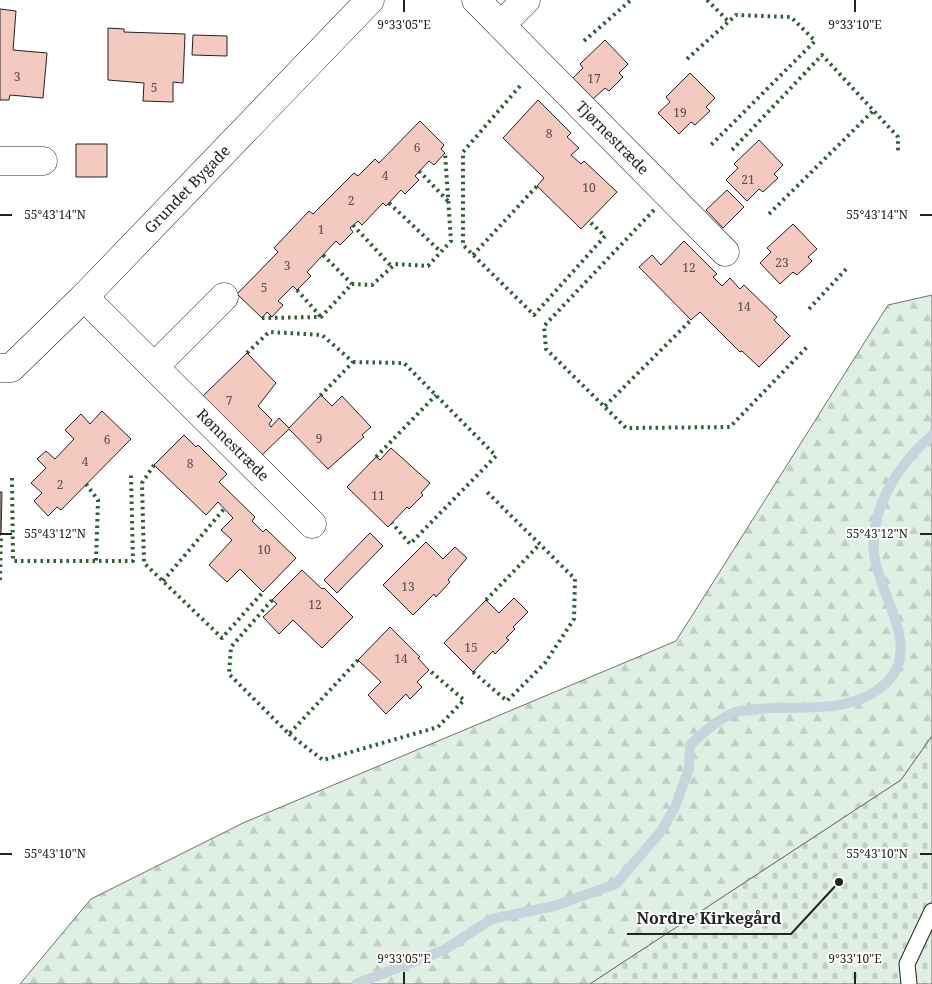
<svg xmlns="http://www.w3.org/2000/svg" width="932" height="984" viewBox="0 0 932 984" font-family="'Noto Serif',serif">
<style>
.forest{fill:url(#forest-firs);stroke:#6f6f6f}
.cemetery{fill:url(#cemetery-stones);stroke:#6f6f6f}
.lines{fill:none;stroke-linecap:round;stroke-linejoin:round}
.stream{stroke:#c7d3dd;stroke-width:10}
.building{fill:#f3c9c0;stroke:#222}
.lane-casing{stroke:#222;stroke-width:17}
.street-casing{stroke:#222;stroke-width:29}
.lane{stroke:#fff;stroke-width:15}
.street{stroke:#fff;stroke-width:28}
.hedge{stroke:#2f5e38;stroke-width:4;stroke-dasharray:2.5 4;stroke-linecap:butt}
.ticks{fill:none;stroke:#222;stroke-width:2}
.labels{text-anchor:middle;stroke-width:4;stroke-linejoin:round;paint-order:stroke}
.number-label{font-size:12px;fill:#564c4a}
.street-label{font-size:15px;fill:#222;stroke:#fff}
.ticks-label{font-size:12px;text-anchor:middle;fill:#222;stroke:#fff;stroke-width:4;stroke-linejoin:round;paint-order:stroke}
.leader{fill:none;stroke:#222;stroke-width:2}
.callout-dot{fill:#222;stroke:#fff;stroke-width:2}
.callout-label{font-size:16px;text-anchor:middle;font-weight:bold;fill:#222;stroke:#fff;stroke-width:4;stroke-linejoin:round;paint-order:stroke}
</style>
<defs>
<pattern id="forest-firs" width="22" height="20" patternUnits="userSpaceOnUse" patternTransform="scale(1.25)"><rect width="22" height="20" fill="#e0efe3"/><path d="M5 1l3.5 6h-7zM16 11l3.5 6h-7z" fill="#c0cdc2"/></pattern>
<pattern id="cemetery-stones" width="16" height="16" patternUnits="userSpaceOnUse" patternTransform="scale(1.25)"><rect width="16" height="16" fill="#e0efe3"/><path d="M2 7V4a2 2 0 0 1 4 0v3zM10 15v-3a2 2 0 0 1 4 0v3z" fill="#c0cdc2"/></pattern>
</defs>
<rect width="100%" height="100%" fill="#fff"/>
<path class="forest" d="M 932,295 L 932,736 L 901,780 L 590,984 L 20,984 L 91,899 L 243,823 L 676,641 L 888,305 Z"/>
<path class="cemetery" d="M 932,736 L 932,984 L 590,984 L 901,780 Z"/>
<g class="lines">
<path class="stream" d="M 356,984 L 444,950 L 492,919 L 554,906 L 616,884 L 662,830 L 675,807 L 689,769 L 690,745 C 704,732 718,719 736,712 C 743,710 752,710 759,709 C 803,705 855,716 889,680 C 921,646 878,592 874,554 C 870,507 898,465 932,435"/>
</g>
<path class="building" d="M 0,9 L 16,11 L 13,50 L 47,53 L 43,98 L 10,95 L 9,100 L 0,100 Z
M 108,28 L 124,29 L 124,32 L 185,34 L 183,83 L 173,82 L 173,102 L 143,101 L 144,83 L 108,80 Z
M 193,35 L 227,36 L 227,56 L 192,55 Z
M 605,40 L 628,64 L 619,73 L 623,77 L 609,91 L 605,88 L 593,99 L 573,78 L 583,68 L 580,64 Z
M 690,73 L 715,98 L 706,107 L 710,111 L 695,125 L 691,122 L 679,134 L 658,113 L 670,102 L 666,97 Z
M 538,100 L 571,133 L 567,137 L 579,148 L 571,155 L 581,164 L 584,161 L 617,192 L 581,229 L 537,186 L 544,178 L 503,138 Z
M 420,121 L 444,145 L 441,149 L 445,153 L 434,165 L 429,161 L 415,176 L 419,180 L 405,194 L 401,190 L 386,206 L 383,203 L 362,225 L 358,221 L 350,228 L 353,232 L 340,245 L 336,241 L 307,272 L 311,276 L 297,290 L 293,286 L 278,301 L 283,305 L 272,317 L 267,312 L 262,318 L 237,294 L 278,252 L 274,248 L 309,211 L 313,214 L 354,173 L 358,176 L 375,159 L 379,163 Z
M 759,140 L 783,165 L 774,174 L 778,178 L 763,192 L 759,189 L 747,201 L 726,180 L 738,168 L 734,164 Z
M 76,144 L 107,144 L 107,177 L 76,177 Z
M 727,190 L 744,207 L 723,228 L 706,210 Z
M 793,224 L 817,249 L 808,257 L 812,261 L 797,275 L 793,272 L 780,284 L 760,263 L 771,252 L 767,248 Z
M 684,241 L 717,274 L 713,277 L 722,286 L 730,278 L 740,289 L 744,285 L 777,317 L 774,320 L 790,336 L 759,367 L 742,351 L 740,352 L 700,312 L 691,320 L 639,267 L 652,255 L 661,265 Z
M 247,353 L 276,383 L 258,406 L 272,420 L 269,424 L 271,427 L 279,418 L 289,428 L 321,395 L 332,406 L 342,396 L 371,427 L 362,435 L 364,437 L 328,469 L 289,429 L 262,455 L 203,396 Z
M 102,411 L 131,439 L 61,510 L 57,507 L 48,516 L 34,501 L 42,493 L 31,483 L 46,468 L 37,459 L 46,451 L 55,459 L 74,439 L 65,430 L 81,414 L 90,424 Z
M 184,435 L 196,447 L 198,445 L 227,474 L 219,482 L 255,517 L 252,521 L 263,532 L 266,529 L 296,558 L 263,592 L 240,569 L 227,582 L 209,565 L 232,540 L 221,530 L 233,518 L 218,502 L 206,515 L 154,465 Z
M 391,448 L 430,483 L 421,493 L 423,495 L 409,509 L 407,507 L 388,527 L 347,487 L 376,457 L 380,460 Z
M 0,492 L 2,492 L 1,535 L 0,535 Z
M 370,533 L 383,546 L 337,593 L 324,580 Z
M 426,542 L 443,559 L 455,547 L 467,558 L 448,580 L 450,582 L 436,597 L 434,594 L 413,615 L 383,585 Z
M 302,570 L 322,589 L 324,588 L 353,617 L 322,648 L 293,620 L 279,634 L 263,617 L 277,604 L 272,600 Z
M 514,598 L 528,612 L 513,627 L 515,629 L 506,638 L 509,640 L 495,654 L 493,651 L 473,672 L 444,643 L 486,600 L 499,613 Z
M 390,627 L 420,657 L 418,658 L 429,670 L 417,682 L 422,687 L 410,699 L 406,694 L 386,714 L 368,695 L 381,682 L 358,660 Z"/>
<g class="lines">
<defs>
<path id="lane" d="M 909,984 L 907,964 L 932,911"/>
<g id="street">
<path id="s1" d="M 476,0 L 725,252"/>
<path d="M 501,25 L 526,0"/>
<path d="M 0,161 L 43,161"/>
<path id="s2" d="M 84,297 L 312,524"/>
<path d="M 155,366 L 224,297"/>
<path id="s3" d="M 0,368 L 11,368 L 84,297 L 370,0"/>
</g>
</defs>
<use href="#lane" class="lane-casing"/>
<use href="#street" class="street-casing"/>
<use href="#lane" class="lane"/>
<use href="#street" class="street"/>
<path class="hedge" d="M 707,0 L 729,22
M 584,41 L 631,0
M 687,59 L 736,15 L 791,17 L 815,41 L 710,146
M 520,86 L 463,152 L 463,245 L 534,315 L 605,236 L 589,221
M 732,150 L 822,55 L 898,137 L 898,151
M 419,171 L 449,202
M 389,203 L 441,252
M 654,210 L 544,326 L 546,349 L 626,428 L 730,427 L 807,347
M 769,214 L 874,110
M 353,225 L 392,267
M 323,255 L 352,284
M 473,255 L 537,186
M 297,290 L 321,317
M 809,309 L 847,268
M 262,318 L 321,317 L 352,284 L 372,285 L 395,264 L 428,266 L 451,241 L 445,153
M 247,353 L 269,332 L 322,335 L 353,362 L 319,397
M 353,362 L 404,363 L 496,456 L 410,544 L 392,523
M 605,406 L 691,320
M 376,457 L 436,395
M 154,465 L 142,483 L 144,563 L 222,638 L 263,592
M 12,478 L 13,561 L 133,561 L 131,475
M 86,484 L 98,500 L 96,561
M 0,580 L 1,535
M 163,581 L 224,509
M 272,600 L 231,647 L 229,674 L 289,734 L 358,660
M 486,600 L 540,544
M 473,672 L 507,701 L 545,663 L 574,619 L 575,579 L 485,490
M 289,734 L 323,760 L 438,727 L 464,700 L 429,670"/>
</g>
<path class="ticks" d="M 404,0 L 404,12M 855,0 L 855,12M 0,215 L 12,215M 920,215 L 932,215M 0,534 L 12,534M 920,534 L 932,534M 0,854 L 12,854M 920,854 L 932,854M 404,972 L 404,984M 855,972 L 855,984"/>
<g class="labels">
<g class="number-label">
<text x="17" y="81">3</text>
<text x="594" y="83">17</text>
<text x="154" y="92">5</text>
<text x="680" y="117">19</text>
<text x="549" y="138">8</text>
<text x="417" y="152">6</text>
<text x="385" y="180">4</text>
<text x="748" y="184">21</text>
<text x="589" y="192">10</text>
<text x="351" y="205">2</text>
<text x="321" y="234">1</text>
<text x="782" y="267">23</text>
<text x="287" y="270">3</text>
<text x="689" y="272">12</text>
<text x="264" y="292">5</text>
<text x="744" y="311">14</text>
<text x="229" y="405">7</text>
<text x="319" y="443">9</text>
<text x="107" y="444">6</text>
<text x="85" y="466">4</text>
<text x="190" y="468">8</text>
<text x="60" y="489">2</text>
<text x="378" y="500">11</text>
<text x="264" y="554">10</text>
<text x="408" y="591">13</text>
<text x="315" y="609">12</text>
<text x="471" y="652">15</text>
<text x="401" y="663">14</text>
</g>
<g class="street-label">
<text dy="5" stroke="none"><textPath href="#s1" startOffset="194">Tjørnestræde</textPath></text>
<text dy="5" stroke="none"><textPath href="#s3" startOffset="262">Grundet Bygade</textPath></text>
<text dy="5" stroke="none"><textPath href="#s2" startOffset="210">Rønnestræde</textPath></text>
</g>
</g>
<g class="ticks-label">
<text x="404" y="29">9°33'05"E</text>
<text x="855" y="29">9°33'10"E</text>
<text x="55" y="219">55°43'14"N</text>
<text x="877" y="219">55°43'14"N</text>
<text x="55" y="538">55°43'12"N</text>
<text x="877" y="538">55°43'12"N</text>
<text x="55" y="858">55°43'10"N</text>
<text x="877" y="858">55°43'10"N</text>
<text x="404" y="963">9°33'05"E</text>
<text x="855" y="963">9°33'10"E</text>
</g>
<path class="leader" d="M839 882L791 934H627"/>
<circle class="callout-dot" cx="839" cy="882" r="5"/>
<g class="callout-label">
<text x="709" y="924">Nordre Kirkegård</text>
</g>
</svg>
